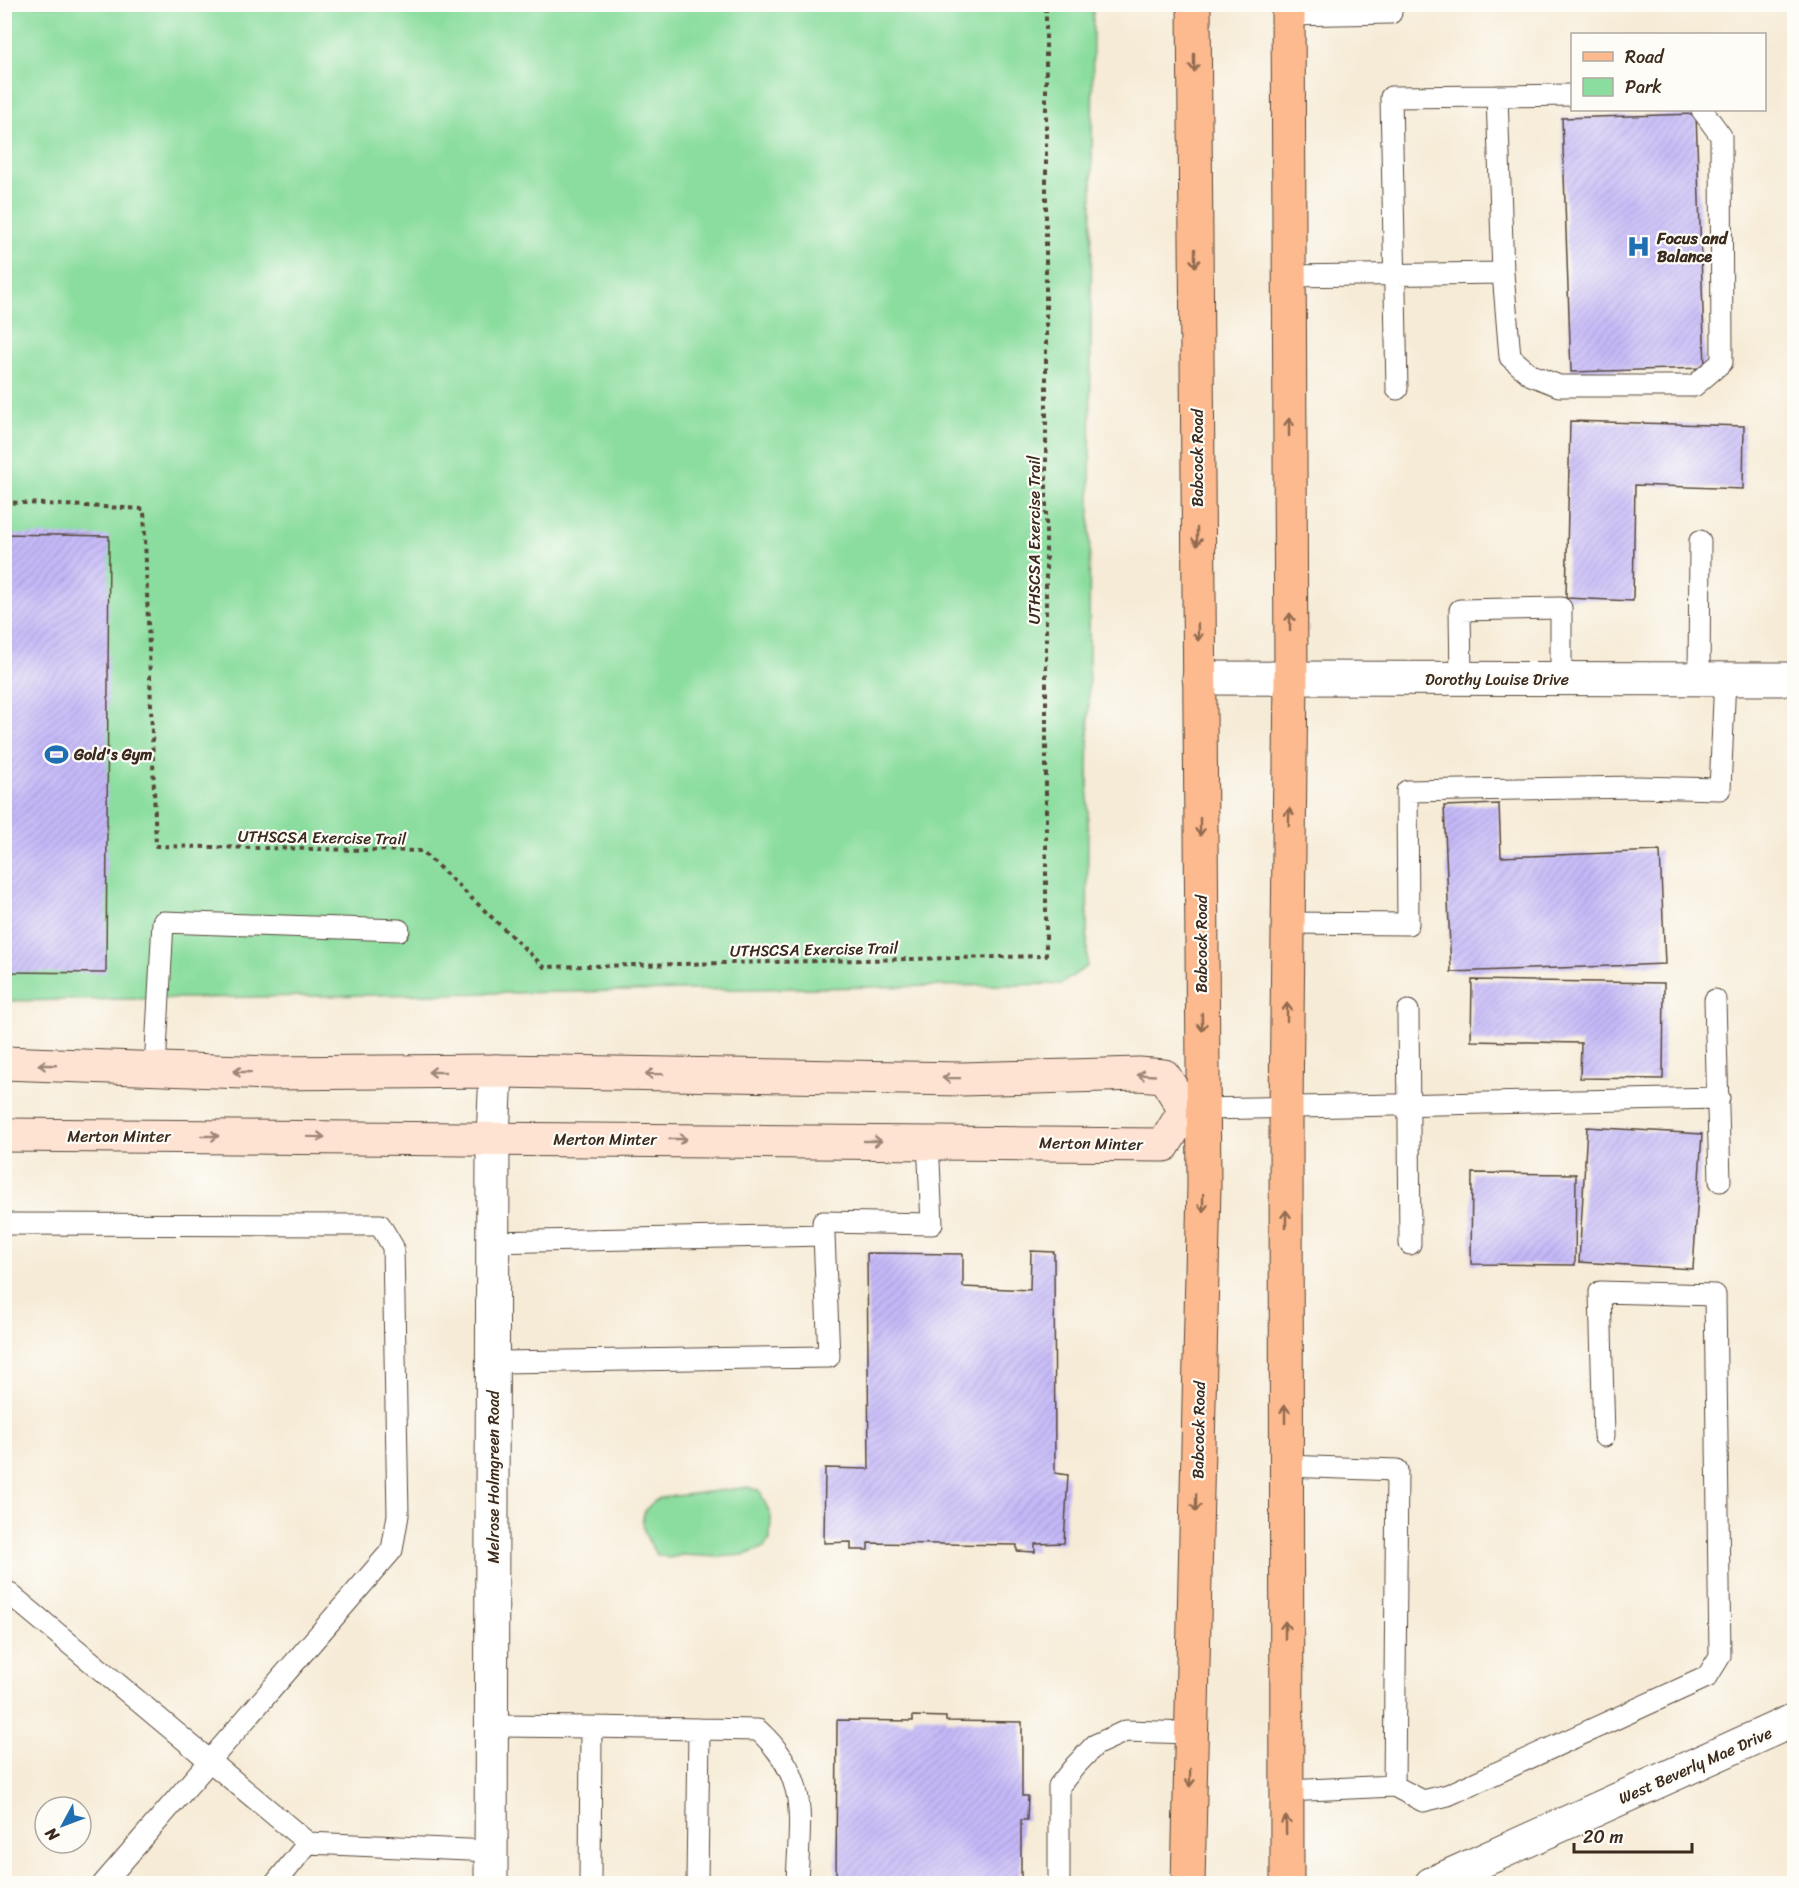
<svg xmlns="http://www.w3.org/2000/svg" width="1799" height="1888" viewBox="0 0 1799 1888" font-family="Sriracha,sans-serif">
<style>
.green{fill:#8add9e;stroke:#62845e;stroke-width:1.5}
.building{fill:url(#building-hatch)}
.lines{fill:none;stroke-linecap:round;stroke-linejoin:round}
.lane-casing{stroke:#57473a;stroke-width:23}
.street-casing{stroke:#57473a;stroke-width:35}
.secondary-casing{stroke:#57473a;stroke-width:35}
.primary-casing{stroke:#57473a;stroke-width:35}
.path{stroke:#57473a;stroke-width:4;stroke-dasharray:4.5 4.5;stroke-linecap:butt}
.lane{stroke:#fff;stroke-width:21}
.street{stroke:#fff;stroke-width:33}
.secondary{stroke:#fee3d2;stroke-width:33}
.primary{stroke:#fcba8e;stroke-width:33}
.oneway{stroke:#926b50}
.oneway2{stroke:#9c8678}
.labels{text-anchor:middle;stroke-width:4.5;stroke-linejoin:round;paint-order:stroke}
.poi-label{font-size:16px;font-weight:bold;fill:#3b2a1e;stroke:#fdfcf7;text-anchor:start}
.street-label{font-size:16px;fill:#3b2a1e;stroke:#fdfcf7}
</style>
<defs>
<pattern id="building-hatch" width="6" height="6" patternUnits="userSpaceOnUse" patternTransform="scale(1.5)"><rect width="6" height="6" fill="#c4b8f8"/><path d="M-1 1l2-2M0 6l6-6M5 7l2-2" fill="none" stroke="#a99ed4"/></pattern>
</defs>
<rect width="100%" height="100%" fill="#fdfcf7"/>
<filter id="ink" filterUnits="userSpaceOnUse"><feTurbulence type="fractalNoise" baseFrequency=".0167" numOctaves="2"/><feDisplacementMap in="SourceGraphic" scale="12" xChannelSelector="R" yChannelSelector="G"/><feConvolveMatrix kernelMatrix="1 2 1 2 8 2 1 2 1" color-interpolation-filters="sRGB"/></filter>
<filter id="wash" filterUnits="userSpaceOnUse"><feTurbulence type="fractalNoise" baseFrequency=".008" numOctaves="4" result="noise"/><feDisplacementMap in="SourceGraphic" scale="24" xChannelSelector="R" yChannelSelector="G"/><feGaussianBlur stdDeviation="1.35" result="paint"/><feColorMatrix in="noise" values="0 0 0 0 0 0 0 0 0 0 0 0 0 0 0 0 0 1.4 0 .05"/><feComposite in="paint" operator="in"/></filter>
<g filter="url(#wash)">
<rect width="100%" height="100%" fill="#f6ebd6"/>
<path class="green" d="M 4,5 L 1093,5 L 1087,966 L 1061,984 L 5,1001 Z
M 749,1487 L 760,1491 L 771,1517 L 770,1539 L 763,1548 L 744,1555 L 719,1557 L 682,1555 L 669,1558 L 656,1554 C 643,1533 632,1513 660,1498 Z"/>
<g id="blocks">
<path class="building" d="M 1696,114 L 1705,368 L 1571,372 L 1562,118 Z
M 1570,421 L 1744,426 L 1743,489 L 1635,485 L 1633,601 L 1566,598 Z
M 4,534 L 109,536 L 106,973 L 4,972 Z
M 1499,804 L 1501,857 L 1660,851 L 1665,964 L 1451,972 L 1444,806 Z
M 1472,980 L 1664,983 L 1663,1079 L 1580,1078 L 1581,1043 L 1471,1041 Z
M 1587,1127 L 1702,1134 L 1693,1269 L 1579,1262 Z
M 1472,1173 L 1576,1174 L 1575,1265 L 1471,1264 Z
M 1031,1251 L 1054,1252 L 1055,1473 L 1068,1475 L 1064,1543 L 1035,1544 L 1035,1552 L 1017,1551 L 1017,1545 L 868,1543 L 868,1550 L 851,1550 L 851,1542 L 824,1543 L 825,1468 L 869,1469 L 867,1253 L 963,1254 L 963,1287 L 1030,1290 Z
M 913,1716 L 946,1717 L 946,1721 L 1022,1722 L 1022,1796 L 1028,1796 L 1027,1820 L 1021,1820 L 1021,1884 L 836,1884 L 837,1720 L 913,1721 Z"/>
</g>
</g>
<g filter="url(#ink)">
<use href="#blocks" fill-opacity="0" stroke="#57473a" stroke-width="1.5"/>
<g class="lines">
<defs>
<path id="lane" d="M 1288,15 L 1391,13 L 1391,4
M 1497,96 L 1572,95
M 1503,273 L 1510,357 L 1531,375 L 1559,386 L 1694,386 L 1722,362 L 1721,136 L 1702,110
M 1288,276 L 1503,273 L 1497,96 L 1391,97 L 1397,389
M 1461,678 L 1460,610 L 1561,608 L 1561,679
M 1699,680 L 1700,541
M 1287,923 L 1408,924 L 1407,791 L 1637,787 L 1720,789 L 1725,679
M 1715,1000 L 1720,1181
M 1408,1011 L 1410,1244
M 155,1069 L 163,922 L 399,930
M 1203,1109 L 1719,1098
M 4,1224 L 380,1225 L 393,1247 L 398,1515 L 392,1550 L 103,1884
M 824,1235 L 823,1222 L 932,1224 L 928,1141
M 493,1242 L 824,1235 L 829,1357 L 494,1362
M 1285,1466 L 1397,1470 L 1394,1786 L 1286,1791
M 4,1589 L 308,1843 L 491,1851
M 491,1726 L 591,1727 L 590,1884
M 591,1727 L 699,1729 L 697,1884
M 699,1729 L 758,1730 C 811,1778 799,1818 797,1884
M 1394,1786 L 1423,1801 L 1448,1795 L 1707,1677 L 1720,1656 L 1715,1295 L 1600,1292 L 1604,1436
M 275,1884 L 308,1843
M 1059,1884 L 1059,1786 L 1075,1766 L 1095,1745 L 1126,1731 L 1191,1733"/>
<path id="street" d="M 1199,678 L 1794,679
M 491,1884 L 493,1138 L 496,1071
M 1431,1884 L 1794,1720"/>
<path id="secondary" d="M 4,1063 L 269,1073 L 496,1071 L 962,1079 L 1139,1074 L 1164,1076 L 1185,1110
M 4,1135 L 1164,1145 L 1185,1110"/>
<path id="primary" d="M 1188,1884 L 1204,1185 L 1194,4
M 1287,1884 L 1286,1107 L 1291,677 L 1288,4"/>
</defs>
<use href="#lane" class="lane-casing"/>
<use href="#street" class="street-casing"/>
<use href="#secondary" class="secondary-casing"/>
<use href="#primary" class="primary-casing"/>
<path class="path" d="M 4,502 L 144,509 L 156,846 L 422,851 L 544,967 L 1046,956 L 1046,4"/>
<use href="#lane" class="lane"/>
<use href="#street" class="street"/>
<use href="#secondary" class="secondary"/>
<use href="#primary" class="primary"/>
</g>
<defs><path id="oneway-shaft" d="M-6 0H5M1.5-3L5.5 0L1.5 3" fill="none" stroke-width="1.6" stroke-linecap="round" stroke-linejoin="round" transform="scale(1.5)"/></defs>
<g class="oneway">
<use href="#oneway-shaft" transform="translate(1194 63) rotate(90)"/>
<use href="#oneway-shaft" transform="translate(1195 258) rotate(90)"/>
<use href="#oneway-shaft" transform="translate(1289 427) rotate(-90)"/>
<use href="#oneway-shaft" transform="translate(1197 537) rotate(90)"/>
<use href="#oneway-shaft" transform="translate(1290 622) rotate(-90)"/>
<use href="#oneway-shaft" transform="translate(1198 632) rotate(89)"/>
<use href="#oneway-shaft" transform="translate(1289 817) rotate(-89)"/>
<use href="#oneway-shaft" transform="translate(1200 827) rotate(90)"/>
<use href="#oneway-shaft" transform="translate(1287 1012) rotate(-90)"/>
<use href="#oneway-shaft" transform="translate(1202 1022) rotate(89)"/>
<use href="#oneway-shaft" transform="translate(1203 1203) rotate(91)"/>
<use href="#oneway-shaft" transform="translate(1286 1219) rotate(-90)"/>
<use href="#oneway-shaft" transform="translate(1285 1414) rotate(-90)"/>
<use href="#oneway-shaft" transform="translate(1196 1503) rotate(91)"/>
<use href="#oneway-shaft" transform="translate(1285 1630) rotate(-90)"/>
<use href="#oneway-shaft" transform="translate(1190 1778) rotate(91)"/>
<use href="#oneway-shaft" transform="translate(1286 1825) rotate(-91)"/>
</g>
<g class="oneway2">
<use href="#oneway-shaft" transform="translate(47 1065) rotate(-178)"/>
<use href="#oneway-shaft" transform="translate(242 1072) rotate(-178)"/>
<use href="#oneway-shaft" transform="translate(437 1072) rotate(180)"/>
<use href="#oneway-shaft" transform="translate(654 1074) rotate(-179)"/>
<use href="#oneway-shaft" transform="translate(1146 1075) rotate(-177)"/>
<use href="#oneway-shaft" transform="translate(951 1078) rotate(-179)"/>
<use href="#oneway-shaft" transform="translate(210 1136)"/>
<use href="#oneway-shaft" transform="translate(316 1137) rotate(1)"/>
<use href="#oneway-shaft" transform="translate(678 1139)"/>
<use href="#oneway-shaft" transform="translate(873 1141)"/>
</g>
</g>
<defs>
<symbol id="hospital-bare" viewBox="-9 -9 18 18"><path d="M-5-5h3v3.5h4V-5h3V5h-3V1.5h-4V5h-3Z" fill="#1f6fb2" stroke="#fdfcf7" stroke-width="2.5" paint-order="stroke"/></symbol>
<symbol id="stadium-bare" viewBox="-9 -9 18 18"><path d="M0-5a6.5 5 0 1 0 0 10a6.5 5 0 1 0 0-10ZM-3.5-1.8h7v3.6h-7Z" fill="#1f6fb2" stroke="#fdfcf7" stroke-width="2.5" paint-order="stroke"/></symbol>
</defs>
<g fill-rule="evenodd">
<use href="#hospital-bare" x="1622" y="230" width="33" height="33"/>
<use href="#stadium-bare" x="40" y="738" width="33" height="33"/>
</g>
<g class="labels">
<g class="poi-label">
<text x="1657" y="244">Focus and<tspan x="1657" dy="18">Balance</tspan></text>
<text x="74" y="760">Gold's Gym</text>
</g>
<g class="street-label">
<text transform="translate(1197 458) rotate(-90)" y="6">Babcock Road</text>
<text transform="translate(1034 540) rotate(-90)" y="6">UTHSCSA Exercise Trail</text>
<text x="1497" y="685">Dorothy Louise Drive</text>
<text transform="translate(322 837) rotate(1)" y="6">UTHSCSA Exercise Trail</text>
<text transform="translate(1201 944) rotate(-90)" y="6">Babcock Road</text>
<text transform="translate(814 949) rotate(-1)" y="6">UTHSCSA Exercise Trail</text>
<text x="119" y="1142">Merton Minter</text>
<text x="605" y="1145">Merton Minter</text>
<text transform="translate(1091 1143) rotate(1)" y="6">Merton Minter</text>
<text transform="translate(1198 1430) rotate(-89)" y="6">Babcock Road</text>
<text transform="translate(493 1477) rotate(-90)" y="6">Melrose Holmgreen Road</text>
<text transform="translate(1695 1765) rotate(-24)" y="6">West Beverly Mae Drive</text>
</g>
</g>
<rect width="1799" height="1888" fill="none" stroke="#fdfcf7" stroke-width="24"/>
<rect x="1571" y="33" width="195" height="78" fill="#fdfcf7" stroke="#afa8a0" stroke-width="1.5"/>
<rect x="1583" y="52" width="30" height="9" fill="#fcba8e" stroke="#afa8a0" stroke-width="1.5"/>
<text x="1625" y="63" font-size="18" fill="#3b2a1e">Road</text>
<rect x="1583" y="78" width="30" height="18" fill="#8add9e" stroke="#afa8a0" stroke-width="1.5"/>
<text x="1625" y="93" font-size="18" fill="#3b2a1e">Park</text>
<g transform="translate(63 1825) rotate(229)"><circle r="28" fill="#fdfcf7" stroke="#afa8a0" stroke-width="1.5"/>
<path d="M0-4.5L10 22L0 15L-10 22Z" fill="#1f6fb2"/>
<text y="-9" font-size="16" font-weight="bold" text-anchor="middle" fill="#3b2a1e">N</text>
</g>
<path d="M1574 1843v9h118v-9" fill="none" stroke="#3b2a1e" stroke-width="3"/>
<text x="1583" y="1843" font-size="18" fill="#3b2a1e" stroke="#fdfcf7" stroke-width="4.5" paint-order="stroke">20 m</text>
</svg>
